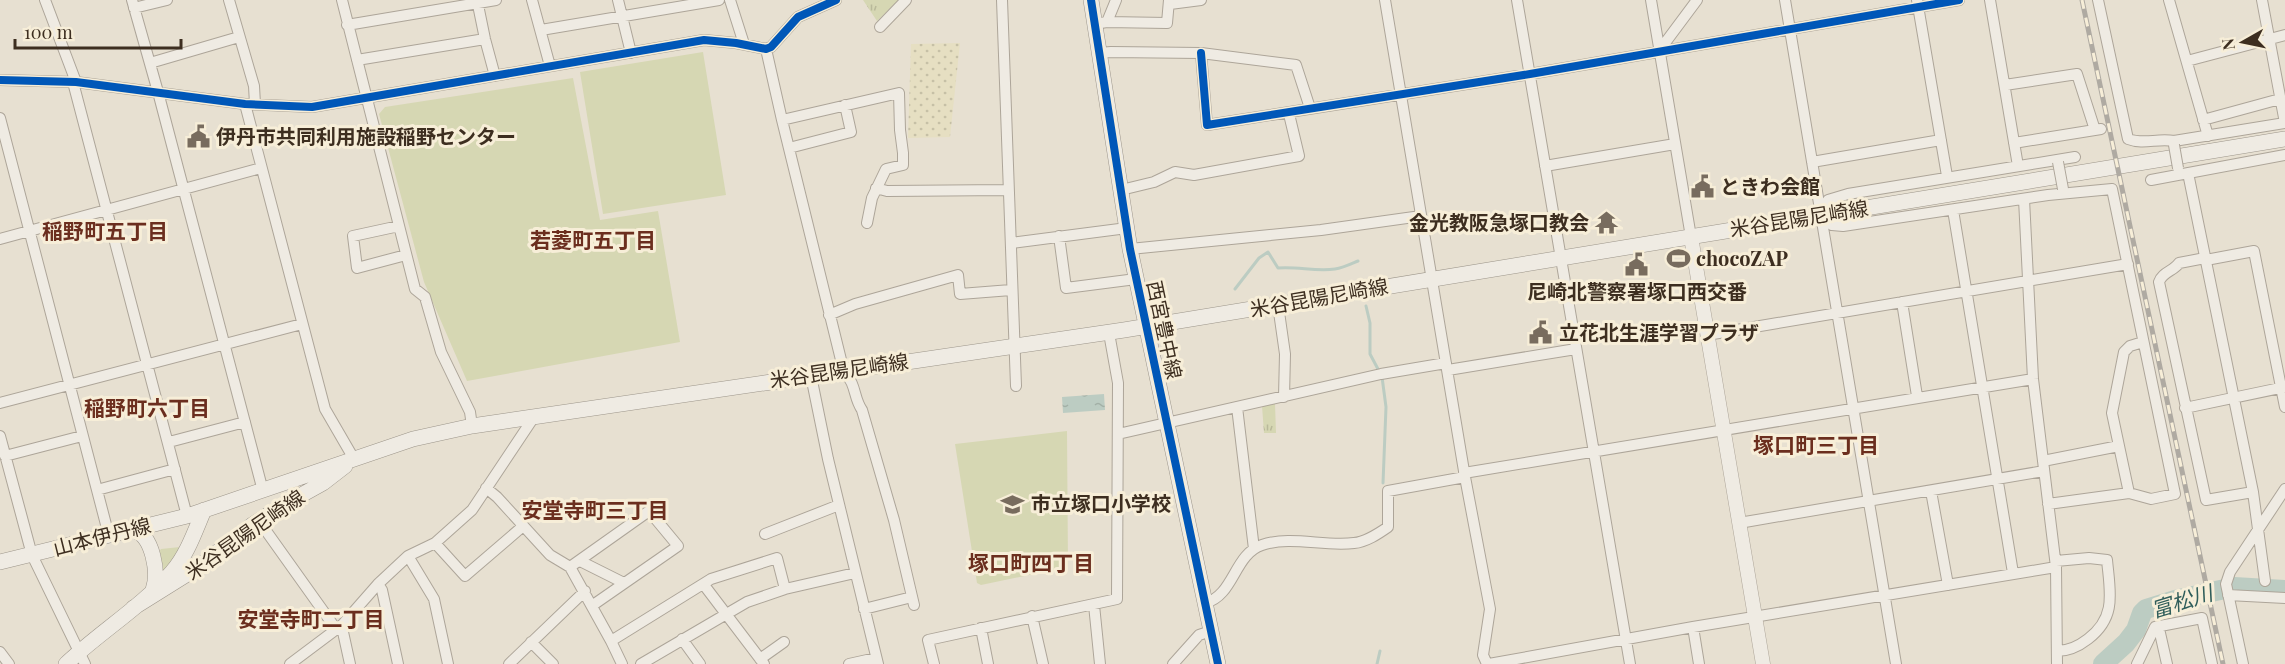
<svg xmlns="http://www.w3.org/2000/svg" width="2285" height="664" viewBox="0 0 2285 664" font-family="'Playfair Display','Noto Sans JP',serif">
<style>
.farmland{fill:url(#farmland-dots)}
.grass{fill:#d6d7b3}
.park{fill:url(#park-tufts)}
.water{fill:url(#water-ripples)}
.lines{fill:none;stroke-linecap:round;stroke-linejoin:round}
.stream{stroke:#bcccc2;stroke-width:3}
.river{stroke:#bcccc2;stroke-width:20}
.minor-casing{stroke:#ada599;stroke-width:12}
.tertiary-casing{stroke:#ada599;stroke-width:15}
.secondary-casing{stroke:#9c958a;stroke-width:16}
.minor{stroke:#efebe3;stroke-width:10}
.tertiary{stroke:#efebe3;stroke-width:14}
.secondary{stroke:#efebe3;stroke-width:15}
.rail-casing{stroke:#afaaa2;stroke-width:5}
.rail{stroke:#f7eed8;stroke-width:3;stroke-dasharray:9;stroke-linecap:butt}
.minor-bridge-casing{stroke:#ada599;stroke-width:12;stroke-linecap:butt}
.minor-bridge{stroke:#efebe3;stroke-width:10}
.cycleway-casing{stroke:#f7eed8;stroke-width:11}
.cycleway{stroke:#0057b8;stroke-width:8}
.labels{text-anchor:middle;stroke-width:6;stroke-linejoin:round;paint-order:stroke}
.poi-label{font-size:20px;font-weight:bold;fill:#3d2e20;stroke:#f7eed8;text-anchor:start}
.street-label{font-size:20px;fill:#3d2e20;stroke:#f7eed8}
.neighbourhood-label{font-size:21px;font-weight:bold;fill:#6b2e1e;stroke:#f7eed8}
.water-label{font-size:21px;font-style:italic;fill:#2f5d5a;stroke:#f7eed8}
</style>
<defs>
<pattern id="farmland-dots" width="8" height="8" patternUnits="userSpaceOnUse" patternTransform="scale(1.5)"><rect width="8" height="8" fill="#e6dfc2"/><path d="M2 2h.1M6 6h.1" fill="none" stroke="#c6c0a6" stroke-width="1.8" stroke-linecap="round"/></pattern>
<pattern id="park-tufts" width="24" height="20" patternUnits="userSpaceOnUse" patternTransform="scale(1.5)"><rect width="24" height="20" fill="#d6d7b3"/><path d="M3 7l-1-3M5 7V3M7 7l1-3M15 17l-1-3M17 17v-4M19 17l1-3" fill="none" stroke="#b9b99a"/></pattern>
<pattern id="water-ripples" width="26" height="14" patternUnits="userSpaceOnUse" patternTransform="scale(1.5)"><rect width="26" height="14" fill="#bcccc2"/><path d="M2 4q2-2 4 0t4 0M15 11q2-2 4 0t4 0" fill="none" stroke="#a2b0a6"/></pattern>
</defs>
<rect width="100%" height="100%" fill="#e7e0d1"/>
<path class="farmland" d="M 960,43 L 950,137 L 908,138 L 911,44 Z"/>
<path class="grass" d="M 703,52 L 726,195 L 603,214 L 580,72 Z
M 573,78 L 600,220 L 658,211 L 680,342 L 467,381 L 424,282 L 379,114 L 385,107 Z
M 1067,431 L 1068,567 L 981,585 L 977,583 L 955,444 Z
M 180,547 L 164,574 L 160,570 L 156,556 L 161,549 Z"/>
<path class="park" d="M 863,0 L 899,0 L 877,21 Z
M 1275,403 L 1276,433 L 1264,433 L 1262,406 Z"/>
<path class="water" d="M 1104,394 L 1105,410 L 1063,413 L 1062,397 Z"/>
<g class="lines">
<path class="stream" d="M 1235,289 L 1259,258 L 1268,252 L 1278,268 C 1297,266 1316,272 1335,269 C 1343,268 1351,264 1358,261
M 1366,306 L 1370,323 L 1370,354 L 1379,371
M 1382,377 L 1386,407 L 1383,483
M 1377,664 L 1380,651"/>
<path class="river" d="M 2103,664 L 2126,643 L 2136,630 L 2142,613 L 2146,609 L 2175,600 L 2234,587 L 2285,590"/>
<defs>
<path id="minor" d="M 45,0 L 76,82 L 74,86 L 187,516
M 132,0 L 158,92 L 263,491
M 229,0 L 254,86 L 255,104
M 342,0 L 415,289 L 425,297 L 441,352 L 470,412 L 472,426
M 477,0 L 485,39 L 495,76
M 532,0 L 550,66
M 618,0 L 631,53
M 730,0 L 744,44
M 1002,0 L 1016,386
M 1385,0 L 1465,477 L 1490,609 L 1483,655 L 1487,664
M 1517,0 L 1630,664
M 1651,0 L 1691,237
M 1785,0 L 1896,664
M 1917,0 L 1947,176
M 1990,0 L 2018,166
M 2098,0 L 2128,139 C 2144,145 2157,138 2174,141 L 2285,123
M 2169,0 L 2208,136
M 2262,0 L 2285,123
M 1170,4 L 1201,0
M 134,8 L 167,0
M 1107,22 L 1116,0
M 1094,24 L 1107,22 L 1167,23 L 1169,0
M 347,25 L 496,0
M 880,27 L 906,0
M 541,30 L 719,0
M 766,49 L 782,120 L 844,372 C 857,385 853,397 862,410 L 894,520 L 914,605
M 1659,51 L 1697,0
M 1099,53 L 1111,52 L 1201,53 L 1296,65 L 1310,108
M 1201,53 L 1207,125 L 1530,74 L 1959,0
M 357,60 L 485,39
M 2187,61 L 2285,35
M 150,63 L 239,37
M 0,80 L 76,82 L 245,104 L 312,107 L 704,40 L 736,43 L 766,49 L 771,47 L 798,17 L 836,0
M 2005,85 L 2077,74 L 2095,130
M 245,104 L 325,409 L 354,459
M 0,118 L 109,536
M 782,120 L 899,93 L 900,130 L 903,153 L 903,165 L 886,169 L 872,198 L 867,223
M 2203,120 L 2280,99
M 2014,143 L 2101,129
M 789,148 L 851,132 L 845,105
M 1812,162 L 1941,140
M 1545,166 L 1675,144
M 2188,173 L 2253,492 L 2265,581
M 2151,180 L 2285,155
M 876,188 L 887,191 L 1008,190
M 1121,190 L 1154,182 L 1175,172 L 1194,175 L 1299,156 L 1289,114
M 2024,199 L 2033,379 L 2056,567 L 2057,664
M 1953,210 L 2013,573
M 1821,215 L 1832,225 L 1843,226 L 2048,195 L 2112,189 L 2175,494 L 2151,499 L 2129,493 L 2048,504
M 1821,215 L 1828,200 L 1848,194 L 2075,157
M 399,226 L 353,236 L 357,268 L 406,255
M 1059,236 L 1066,288 L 1136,279
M 0,239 L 261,168
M 1011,243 L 1127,228
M 1130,249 L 1321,230 L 1421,216
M 2205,258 L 2179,263 C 2174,271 2162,272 2159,282 L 2206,500 L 2253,492
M 2206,260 L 2254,251 L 2285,407
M 1902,302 L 1917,396
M 1278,305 L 1285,354 L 1284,397
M 829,315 L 855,304 L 958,275 L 960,294 L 1011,290
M 1707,335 L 2128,264
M 1448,370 L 1576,349
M 811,376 L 828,459 L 878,664
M 0,403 L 302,324
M 1237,407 L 1254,549
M 2185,408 L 2285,387
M 1118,434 L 1381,374 L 1446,363
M 0,436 L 32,555 L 85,664
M 169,442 L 245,422
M 5,456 L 82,436
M 2043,461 L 2119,446
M 1464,473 L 2033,379
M 486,488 L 497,497 L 550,555 L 570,567 L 611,641 L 622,664
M 97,490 L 175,469
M 1931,491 L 1948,585
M 2129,493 L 2112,413 L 2124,352 L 2130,346 L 2143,342
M 259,521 L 336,629
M 1739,523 L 2044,471
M 765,534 L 839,505
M 435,543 L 465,576 L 522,527
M 408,556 L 434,599 L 448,664
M 580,561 L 624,583
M 2056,561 L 2089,558 L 2107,560 C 2110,592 2117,617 2088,639 C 2079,646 2069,651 2057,651
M 570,567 L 649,511 L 678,546 L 593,605
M 378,584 L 382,590 L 398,664
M 704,585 L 764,664
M 2228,595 L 2285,598
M 1205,603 C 1234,596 1234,554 1262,545 C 1291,535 1324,547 1354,543 C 1366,542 1378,534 1388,527 L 1388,491 L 1465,477
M 1094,605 L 1100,664
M 864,609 L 912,597
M 1032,616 L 1043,664
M 339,627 L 343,632 L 350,664
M 1693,627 L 1699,664
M 2155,627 L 2202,618 L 2212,664
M 2155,627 L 2160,633 L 2167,664
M 981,628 L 988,664
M 682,639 L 700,664
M 611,641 L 711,579 L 777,558 L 785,589
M 531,642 L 553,664
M 0,652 L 9,664
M 760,659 L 784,642
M 290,664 L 342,625 L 378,584 L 408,556 L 435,543 L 472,510 L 534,417
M 509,664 L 585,591
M 641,664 L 747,602 L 785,589 L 855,573
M 849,664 L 876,658
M 934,664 L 928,640 L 1117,599 L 1118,383 L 1109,333
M 1173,664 L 1199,635 L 1211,631
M 1489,664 L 1693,627 L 2056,567
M 2137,664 L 2155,627
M 2243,664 L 2226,584 L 2230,572 L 2285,489"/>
<path id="tertiary" d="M 1691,237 L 1763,664"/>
<path id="secondary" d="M 1091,0 L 1130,249 L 1218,664
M 134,530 C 153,536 159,573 153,590
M 0,562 L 187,516 L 413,439 L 472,426 L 1124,330 L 2285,139
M 133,608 L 197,568 L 252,525 L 287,503 L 323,483 L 345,466
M 66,664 C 100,632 141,607 172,572 C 187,555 195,531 204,510"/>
</defs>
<use href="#minor" class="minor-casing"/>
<use href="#tertiary" class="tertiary-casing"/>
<use href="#secondary" class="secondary-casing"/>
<use href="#minor" class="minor"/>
<use href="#tertiary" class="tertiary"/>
<use href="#secondary" class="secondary"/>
<defs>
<path id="rail" d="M 2082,0 L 2223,664"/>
</defs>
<use href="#rail" class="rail-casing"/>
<use href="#rail" class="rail"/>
<defs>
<path id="minor-bridge" d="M 2174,145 L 2178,168
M 2058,162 L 2063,189"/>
</defs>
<use href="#minor-bridge" class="minor-bridge-casing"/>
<use href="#minor-bridge" class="minor-bridge"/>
<defs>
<path id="cycleway" d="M 1091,0 L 1130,249 L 1218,664
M 1201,53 L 1207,125 L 1530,74 L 1959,0
M 0,80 L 76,82 L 245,104 L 312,107 L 704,40 L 736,43 L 766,49 L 771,47 L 798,17 L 836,0"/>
</defs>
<use href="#cycleway" class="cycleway-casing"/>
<use href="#cycleway" class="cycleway"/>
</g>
<defs>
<symbol id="civic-bare" viewBox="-9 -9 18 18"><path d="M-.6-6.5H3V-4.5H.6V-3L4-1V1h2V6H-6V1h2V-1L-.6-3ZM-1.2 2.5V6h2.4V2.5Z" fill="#786c5e" stroke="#f7eed8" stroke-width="2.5" paint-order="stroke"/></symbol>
<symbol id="temple-bare" viewBox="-9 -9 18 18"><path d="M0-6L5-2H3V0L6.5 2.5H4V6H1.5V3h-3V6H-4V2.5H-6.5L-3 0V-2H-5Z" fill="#786c5e" stroke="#f7eed8" stroke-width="2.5" paint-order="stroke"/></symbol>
<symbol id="stadium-bare" viewBox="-9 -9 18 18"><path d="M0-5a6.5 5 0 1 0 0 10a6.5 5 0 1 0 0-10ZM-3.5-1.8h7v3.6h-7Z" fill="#786c5e" stroke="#f7eed8" stroke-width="2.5" paint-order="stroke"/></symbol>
<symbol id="school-bare" viewBox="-9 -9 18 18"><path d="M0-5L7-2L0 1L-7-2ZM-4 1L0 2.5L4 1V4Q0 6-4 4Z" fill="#786c5e" stroke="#f7eed8" stroke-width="2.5" paint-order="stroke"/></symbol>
</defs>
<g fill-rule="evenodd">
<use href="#civic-bare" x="182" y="120" width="33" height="33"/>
<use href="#civic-bare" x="1686" y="170" width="33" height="33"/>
<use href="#temple-bare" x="1590" y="206" width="33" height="33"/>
<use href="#stadium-bare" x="1662" y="242" width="33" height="33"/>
<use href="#civic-bare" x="1620" y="248" width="33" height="33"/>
<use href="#civic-bare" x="1524" y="316" width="33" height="33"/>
<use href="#school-bare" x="996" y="488" width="33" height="33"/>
</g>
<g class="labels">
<g class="poi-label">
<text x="216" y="144">伊丹市共同利用施設稲野センター</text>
<text x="1720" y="194">ときわ会館</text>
<text x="1589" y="230" text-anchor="end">金光教阪急塚口教会</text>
<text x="1696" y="266">chocoZAP</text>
<text x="1637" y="299" text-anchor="middle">尼崎北警察署塚口西交番</text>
<text x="1559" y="340">立花北生涯学習プラザ</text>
<text x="1031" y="511">市立塚口小学校</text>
</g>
<g class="street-label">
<text transform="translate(1799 219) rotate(-9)" y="7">米谷昆陽尼崎線</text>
<text transform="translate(1319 298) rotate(-10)" y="7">米谷昆陽尼崎線</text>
<text transform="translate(1164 330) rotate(78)" y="7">西宮豊中線</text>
<text transform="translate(839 371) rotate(-8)" y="7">米谷昆陽尼崎線</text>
<text transform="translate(245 535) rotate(-35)" y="7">米谷昆陽尼崎線</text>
<text transform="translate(102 537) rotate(-14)" y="7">山本伊丹線</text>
</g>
<g class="neighbourhood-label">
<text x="105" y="239">稲野町五丁目</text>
<text x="593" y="248">若菱町五丁目</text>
<text x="147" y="416">稲野町六丁目</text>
<text x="1816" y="453">塚口町三丁目</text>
<text x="595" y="518">安堂寺町三丁目</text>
<text x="1031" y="571">塚口町四丁目</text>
<text x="311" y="627">安堂寺町二丁目</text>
</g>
<g class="water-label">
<text transform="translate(2182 602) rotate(-17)" y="7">富松川</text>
</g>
</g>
<g transform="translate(2243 42) rotate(261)" stroke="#f7eed8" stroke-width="4.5" paint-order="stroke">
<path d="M0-4.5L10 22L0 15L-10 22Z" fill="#3d2e20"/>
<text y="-9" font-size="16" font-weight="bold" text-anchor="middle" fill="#3d2e20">N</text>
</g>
<path d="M15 39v9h166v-9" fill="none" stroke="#3d2e20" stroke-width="3"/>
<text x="24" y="39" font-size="18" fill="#3d2e20" stroke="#f7eed8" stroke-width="4.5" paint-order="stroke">100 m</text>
</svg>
